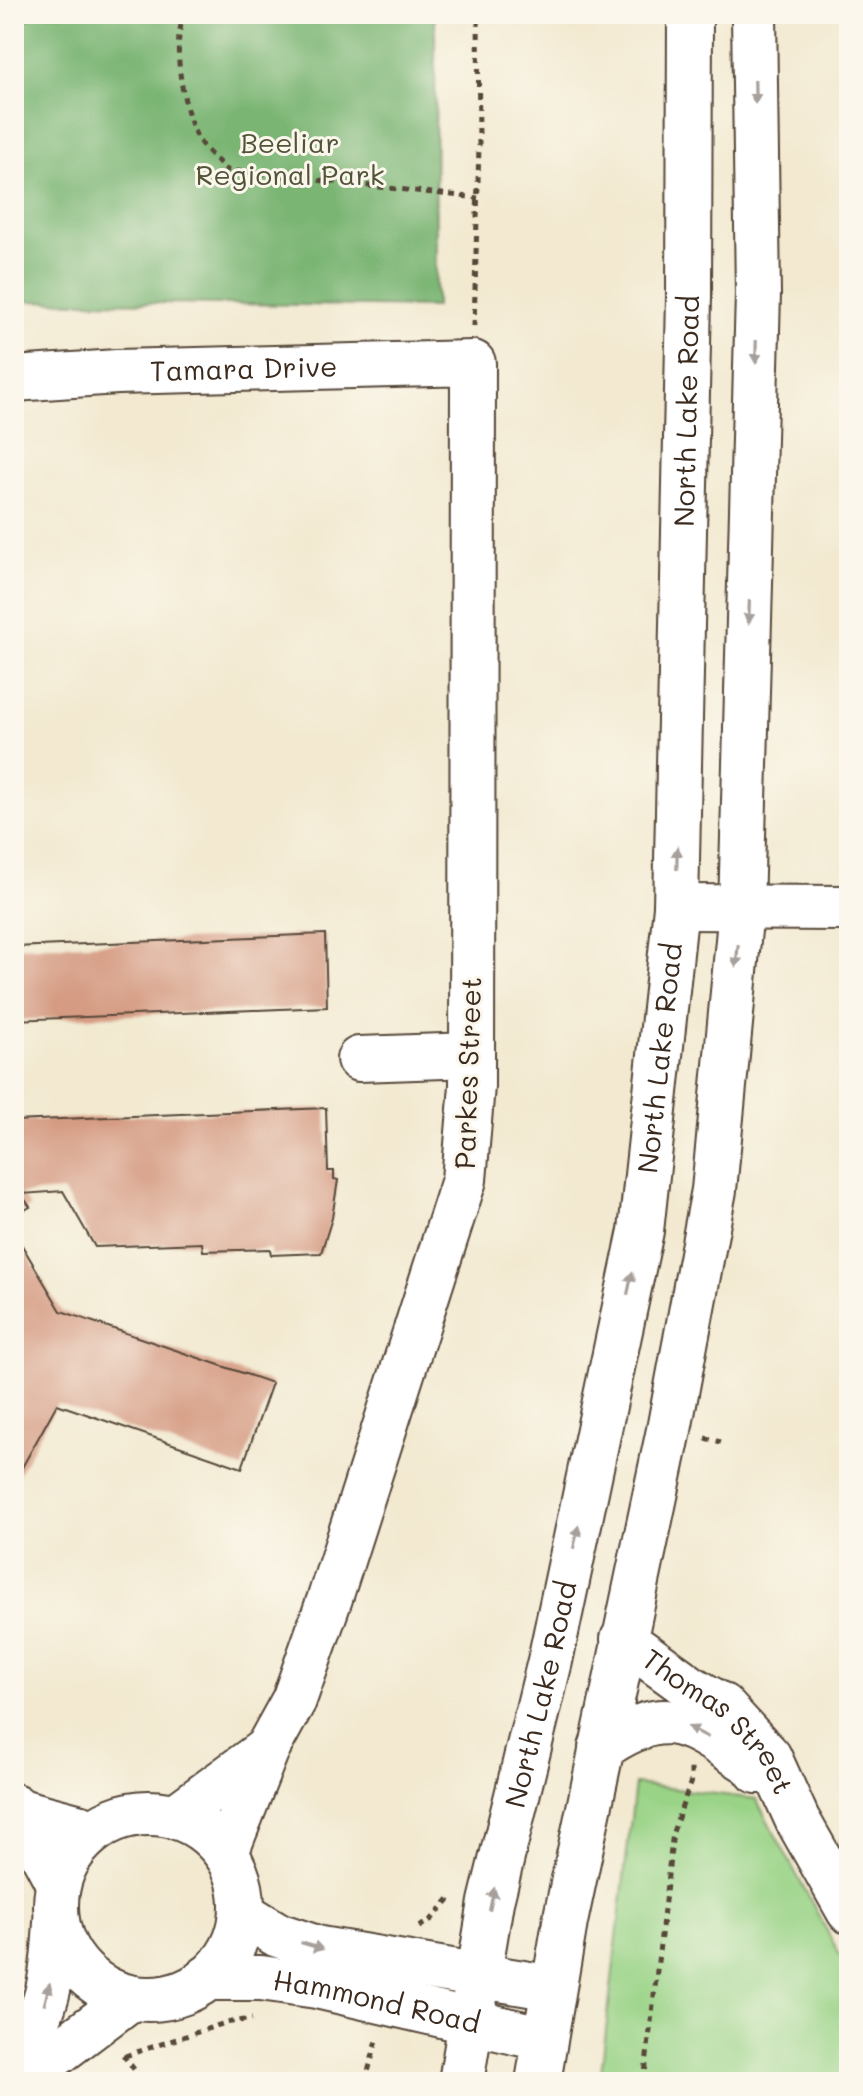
<svg xmlns="http://www.w3.org/2000/svg" width="863" height="2096" viewBox="0 0 863 2096" font-family="Mali,sans-serif">
<style>
.green{fill:#99d386;stroke:#6a7e52;stroke-width:2}
.forest{fill:#7ab573;stroke:#5a7048;stroke-width:2}
.building{fill:#d59b83}
.lines{fill:none;stroke-linecap:round;stroke-linejoin:round}
.minor-casing{stroke:#564739;stroke-width:48}
.major-casing{stroke:#564739;stroke-width:48}
.path{stroke:#564739;stroke-width:5;stroke-dasharray:6 6;stroke-linecap:butt}
.minor{stroke:#fff;stroke-width:44}
.major{stroke:#fff;stroke-width:44}
.oneway{fill:#a79f9a}
.labels{text-anchor:middle;stroke-width:6;stroke-linejoin:round;paint-order:stroke}
.park-label{font-size:28px;fill:#525438;stroke:#fbf7ec}
.street-label{font-size:28px;fill:#3b2a1e;stroke:#fbf7ec}
</style>
<rect width="100%" height="100%" fill="#fbf7ec"/>
<filter id="ink" filterUnits="userSpaceOnUse"><feTurbulence type="fractalNoise" baseFrequency=".0125" numOctaves="2"/><feDisplacementMap in="SourceGraphic" scale="16" xChannelSelector="R" yChannelSelector="G"/><feConvolveMatrix kernelMatrix="1 2 1 2 8 2 1 2 1" color-interpolation-filters="sRGB"/></filter>
<filter id="wash" filterUnits="userSpaceOnUse"><feTurbulence type="fractalNoise" baseFrequency=".006" numOctaves="4" result="noise"/><feDisplacementMap in="SourceGraphic" scale="32" xChannelSelector="R" yChannelSelector="G"/><feGaussianBlur stdDeviation="1.8" result="paint"/><feColorMatrix in="noise" values="0 0 0 0 0 0 0 0 0 0 0 0 0 0 0 0 0 1.4 0 .05"/><feComposite in="paint" operator="in"/></filter>
<g filter="url(#wash)">
<rect width="100%" height="100%" fill="#f2e9d0"/>
<path class="green" d="M 635,1784 L 756,1799 L 849,1972 L 849,2082 L 600,2082 Z"/>
<path class="forest" d="M 14,14 L 435,14 L 436,307 L 14,301 Z"/>
<g id="blocks">
<path class="building" d="M 325,934 L 327,1007 L 14,1020 L 14,947 Z
M 326,1108 L 328,1171 L 334,1171 L 334,1179 L 338,1180 L 332,1218 L 321,1253 L 271,1255 L 270,1249 L 203,1251 L 202,1243 L 95,1247 L 63,1191 L 21,1194 L 30,1207 L 14,1216 L 14,1121 Z
M 14,1232 L 61,1311 L 272,1383 L 242,1468 L 57,1404 L 14,1482 Z"/>
</g>
</g>
<g filter="url(#ink)">
<use href="#blocks" fill-opacity="0" stroke="#564739" stroke-width="2"/>
<g class="lines">
<defs>
<g id="minor">
<path id="s1" d="M 14,379 L 117,372 L 473,363 L 472,1086 L 464,1180 L 330,1598 L 294,1700 L 267,1749 L 226,1853"/>
<path d="M 676,907 L 849,908"/>
<path d="M 359,1059 L 472,1055"/>
<path id="s2" d="M 623,1639 L 691,1688 L 722,1706 L 769,1757 L 797,1819 L 849,1911"/>
<path d="M 601,1748 C 670,1701 689,1725 752,1764 L 757,1771"/>
<path d="M 14,1806 L 20,1811 L 92,1830"/>
<path d="M 20,1811 L 58,1883"/>
<path d="M 176,1816 L 267,1749"/>
</g>
<g id="major">
<circle cx="149" cy="1906" r="93"/>
<path d="M 242,1913 L 278,1935 L 320,1949 L 553,1988"/>
<path id="s3" d="M 207,1978 L 261,1978 L 317,1986 L 545,2039"/>
<path d="M 14,2062 C 48,2014 53,1979 56,1922"/>
<path d="M 19,2082 L 131,1998"/>
<path id="s4" d="M 461,2082 L 491,1902 L 550,1661 L 641,1231 L 676,907 L 689,297 L 690,14"/>
<path d="M 538,2082 L 565,1922 L 669,1430 L 714,1190 L 741,909 L 758,294 L 754,14"/>
</g>
</defs>
<use href="#minor" class="minor-casing"/>
<use href="#major" class="major-casing"/>
<path class="path" d="M 186,14 C 169,37 184,112 197,137 C 203,149 217,160 227,170 L 478,198
M 14,20 L 39,14
M 474,326 L 479,145 L 478,14
M 705,1438 L 721,1442
M 419,1927 L 432,1919 L 452,1896
M 123,2055 L 144,2082
M 125,2056 L 225,2023 L 252,2019
M 365,2082 L 378,2037
M 644,2082 L 673,1832 L 691,1781 L 691,1768"/>
<use href="#minor" class="minor"/>
<use href="#major" class="major"/>
</g>
<defs><path id="oneway-solid" d="M-6-.8H1V-3.2L6.5 0L1 3.2V.8H-6Z" transform="scale(2)"/></defs>
<g class="oneway">
<use href="#oneway-solid" transform="translate(755 92) rotate(89)"/>
<use href="#oneway-solid" transform="translate(756 352) rotate(91)"/>
<use href="#oneway-solid" transform="translate(749 612) rotate(92)"/>
<use href="#oneway-solid" transform="translate(677 858) rotate(-89)"/>
<use href="#oneway-solid" transform="translate(737 956) rotate(96)"/>
<use href="#oneway-solid" transform="translate(630 1283) rotate(-78)"/>
<use href="#oneway-solid" transform="translate(576 1537) rotate(-78)"/>
<use href="#oneway-solid" transform="translate(698 1732) rotate(-152)"/>
<use href="#oneway-solid" transform="translate(492 1899) rotate(-78)"/>
<use href="#oneway-solid" transform="translate(312 1946) rotate(17)"/>
<use href="#oneway-solid" transform="translate(47 1994) rotate(-76)"/>
</g>
</g>
<g class="labels">
<g class="park-label">
<text x="290" y="153">Beeliar<tspan x="290" dy="32">Regional Park</tspan></text>
</g>
<g class="street-label">
<text dy="10" stroke="none"><textPath href="#s1" startOffset="230">Tamara Drive</textPath></text>
<text dy="10" stroke="none"><textPath href="#s4" startOffset="1692">North Lake Road</textPath></text>
<text dy="10" stroke="none"><textPath href="#s4" startOffset="1044">North Lake Road</textPath></text>
<text transform="translate(468 1073) rotate(-88)" y="10">Parkes Street</text>
<text dy="10" stroke="none"><textPath href="#s4" startOffset="396">North Lake Road</textPath></text>
<text dy="10" stroke="none"><textPath href="#s2" startOffset="128">Thomas Street</textPath></text>
<text dy="10" stroke="none"><textPath href="#s3" startOffset="172">Hammond Road</textPath></text>
</g>
</g>
<rect width="863" height="2096" fill="none" stroke="#fbf7ec" stroke-width="48"/>
</svg>
